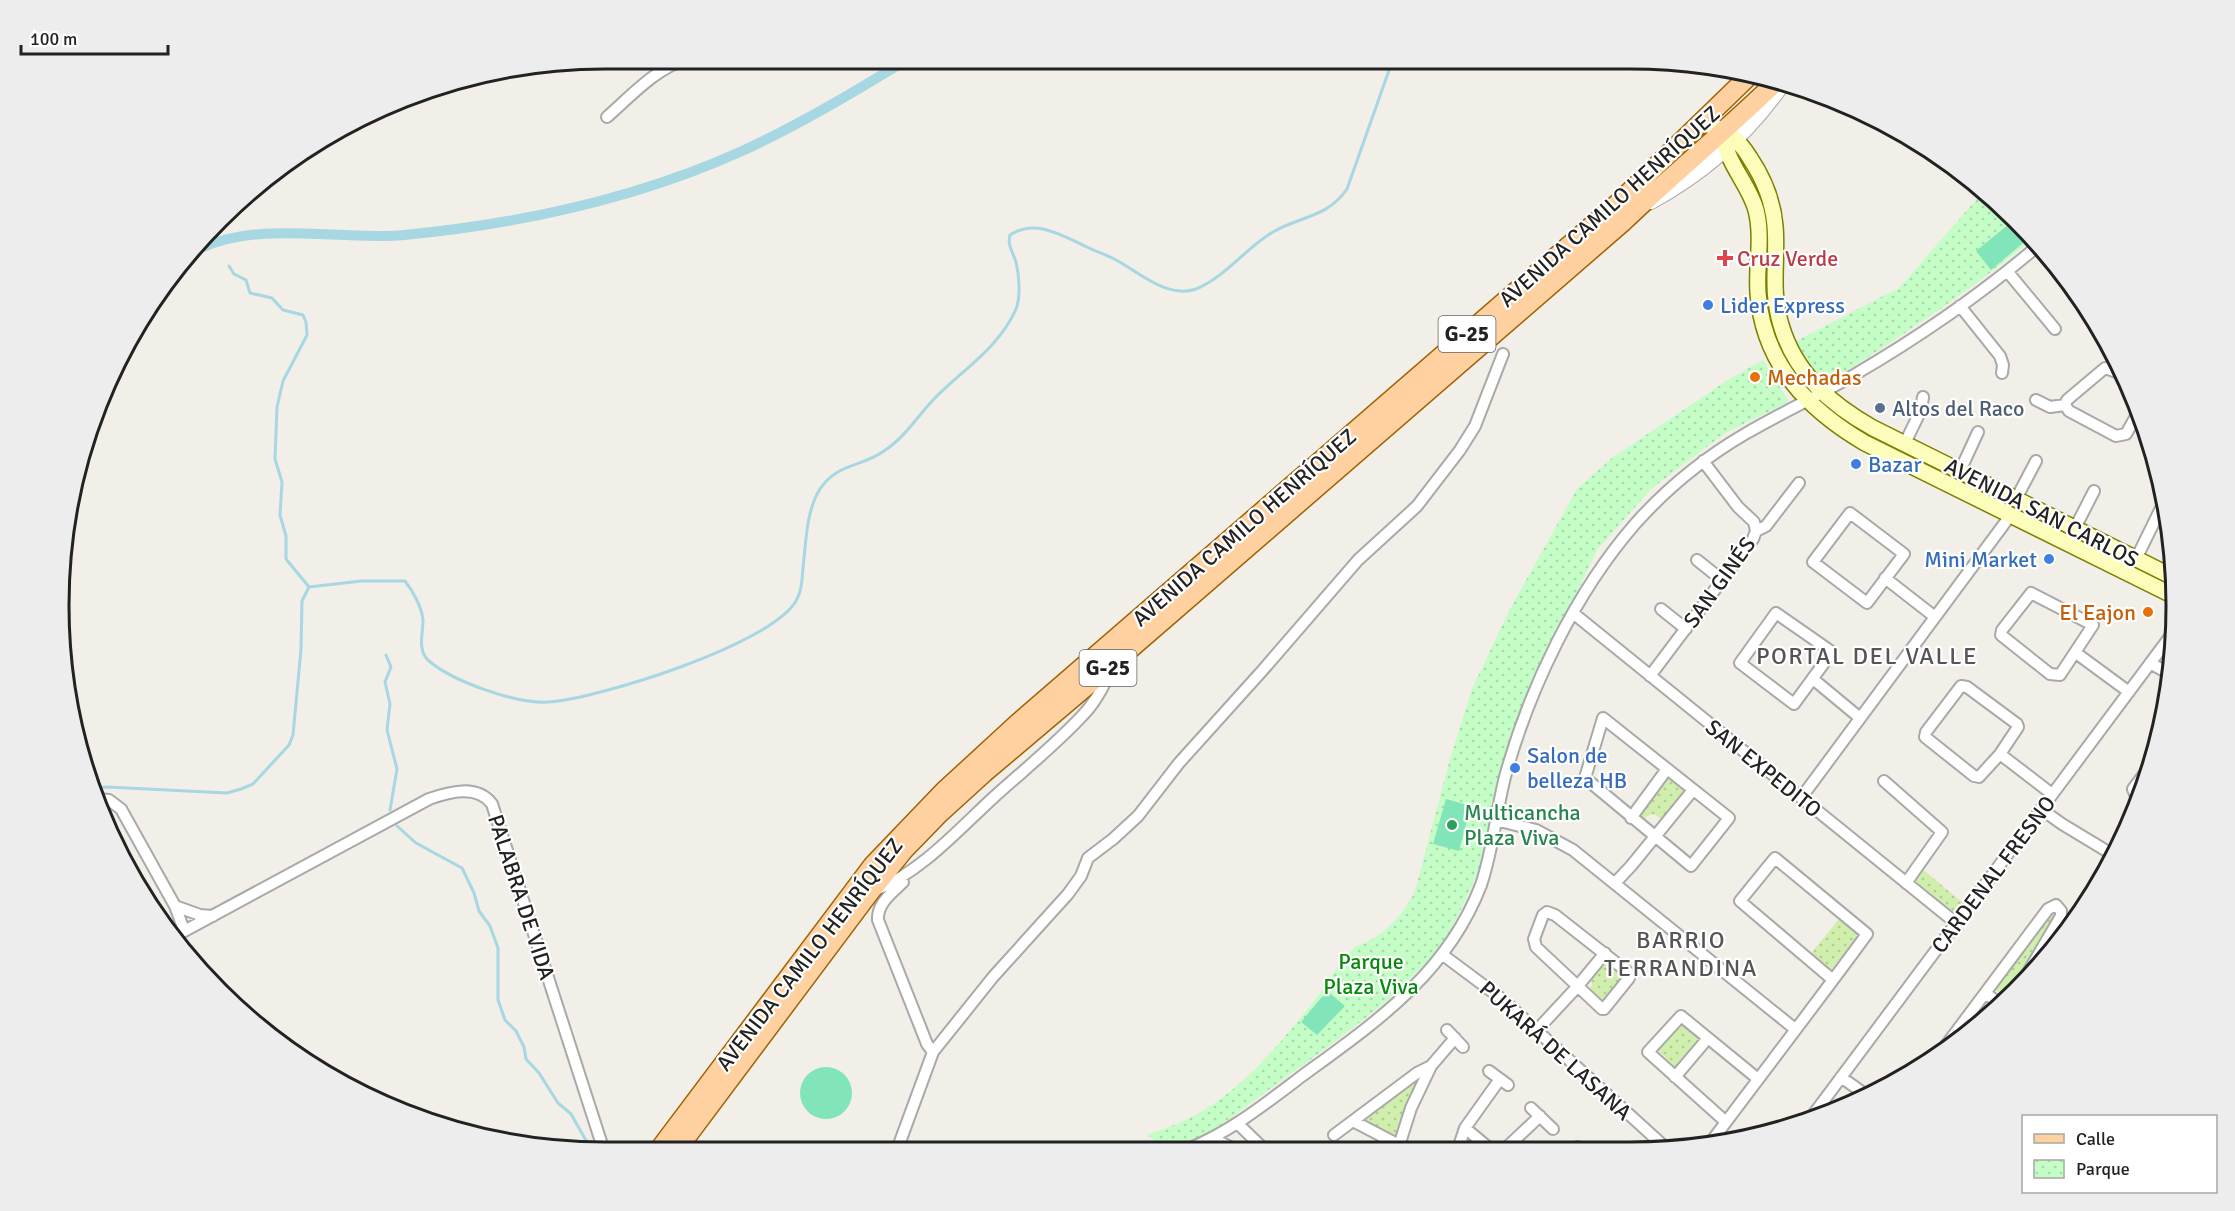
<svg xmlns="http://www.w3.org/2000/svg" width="2235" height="1211" viewBox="0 0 2235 1211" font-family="Signika,sans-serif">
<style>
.grass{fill:url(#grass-dots)}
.park{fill:url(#park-dots)}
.pitch{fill:#82e5ba}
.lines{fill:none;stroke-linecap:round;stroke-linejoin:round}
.stream{stroke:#a6d7e2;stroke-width:3}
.canal{stroke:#a6d7e2;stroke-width:10}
.minor-casing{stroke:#a9a9a9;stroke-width:14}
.tertiary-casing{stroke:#a9a9a9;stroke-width:16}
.secondary-casing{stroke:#7a8100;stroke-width:18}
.primary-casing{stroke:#9f6200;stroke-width:21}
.minor{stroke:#fff;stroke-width:10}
.tertiary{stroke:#fff;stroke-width:14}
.secondary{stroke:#fdfdbb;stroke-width:15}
.primary{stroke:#ffd1a0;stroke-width:18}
.health-dot{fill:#e0444e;stroke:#fff;stroke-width:2}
.shop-dot{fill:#3f7fe0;stroke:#fff;stroke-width:2}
.food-dot{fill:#e8710a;stroke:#fff;stroke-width:2}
.service-dot{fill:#5c6f8a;stroke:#fff;stroke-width:2}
.leisure-dot{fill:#2e9e5b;stroke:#fff;stroke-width:2}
.labels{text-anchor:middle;stroke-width:4.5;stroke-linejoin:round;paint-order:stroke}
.shield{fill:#fff;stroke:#646464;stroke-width:1.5}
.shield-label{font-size:21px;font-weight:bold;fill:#222}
.street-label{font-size:22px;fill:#222;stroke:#fff}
.health-label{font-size:22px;fill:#be3a42;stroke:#fff;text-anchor:start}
.shop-label{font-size:22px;fill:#366cbe;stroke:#fff;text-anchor:start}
.food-label{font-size:22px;fill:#c56008;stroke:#fff;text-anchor:start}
.service-label{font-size:22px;fill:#4e5e75;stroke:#fff;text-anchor:start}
.leisure-label{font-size:22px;fill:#27864d;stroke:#fff;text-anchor:start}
.park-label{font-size:22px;fill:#058a09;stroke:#fff}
.neighbourhood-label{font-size:24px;letter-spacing:1.5px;fill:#555;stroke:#fff}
.rim{fill:none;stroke:#222;stroke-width:3}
</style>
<defs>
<pattern id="grass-dots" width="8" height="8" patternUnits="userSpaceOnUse" patternTransform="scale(1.5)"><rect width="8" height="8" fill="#d0eeac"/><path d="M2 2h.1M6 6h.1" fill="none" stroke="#b2cc94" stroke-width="1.8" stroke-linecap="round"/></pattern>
<pattern id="park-dots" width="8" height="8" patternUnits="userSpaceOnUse" patternTransform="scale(1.5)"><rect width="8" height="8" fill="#c4fdc6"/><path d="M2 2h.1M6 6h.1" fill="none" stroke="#a8d9aa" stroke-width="1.8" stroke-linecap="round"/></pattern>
</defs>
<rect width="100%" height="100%" fill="#f2eee8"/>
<path class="grass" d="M 1667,776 L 1687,793 L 1664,821 L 1654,814 L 1647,816 L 1644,821 L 1639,815 Z
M 1921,868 L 1963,903 L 1954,913 L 1912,878 Z
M 2053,912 L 2056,914 L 2006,997 L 1994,989 Z
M 1839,919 L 1859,935 L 1829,972 L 1809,956 Z
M 1605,959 L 1627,978 L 1604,1007 L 1588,994 L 1592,984 L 1590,977 Z
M 1983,1002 L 1995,1009 L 1962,1040 L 1951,1046 Z
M 1680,1021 L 1700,1037 L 1675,1067 L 1657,1049 Z
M 1429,1066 L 1396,1144 L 1353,1120 Z"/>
<path class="park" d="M 1984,191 L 2033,238 C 1968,294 1894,340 1822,387 L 1794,342 L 1899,288 Z
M 1763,360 L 1789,402 L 1725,433 L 1651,489 L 1597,550 L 1522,708 L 1508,747 L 1480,865 L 1470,891 L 1449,933 L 1437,952 L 1387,1001 L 1337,1040 L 1210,1133 L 1174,1149 L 1168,1149 L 1147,1135 C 1163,1129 1179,1124 1194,1116 C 1243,1090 1281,1042 1315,1000 C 1328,984 1337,962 1353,949 C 1359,944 1367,942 1374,938 C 1392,927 1406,910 1415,891 L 1450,759 L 1472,689 L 1509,611 L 1577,489 L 1612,458 L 1728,380 Z"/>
<path class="pitch" d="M 2014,220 L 2029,238 L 1991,270 L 1976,251 Z
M 1446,799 L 1471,806 L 1459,851 L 1433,844 Z
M 1327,991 L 1345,1006 L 1317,1035 L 1301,1022 Z
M800 1093a26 26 0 1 1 52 0a26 26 0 1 1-52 0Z"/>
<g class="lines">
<path class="stream" d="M 229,266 L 234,274 L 246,280 L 250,293 L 272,298 L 283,310 L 303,315 L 306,322 L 307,335 L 283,381 L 277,407 L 275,459 L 282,482 L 280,515 L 286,536 L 286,559 L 309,587
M 386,655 L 391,667 L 385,682 L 390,704 L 387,730 L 397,769 L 390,810
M 94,788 L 107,787 L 227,793 L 241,789 L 253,784 L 289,745 L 293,735 L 301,649 L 302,601 L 309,587 L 361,581 L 405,581 C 413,591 422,608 423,620 C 423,633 417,651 429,661 C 454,682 516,704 549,702 C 600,698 770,645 796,601 C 802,591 802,579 803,568 C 806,543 806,511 820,489 C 837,463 862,467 884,451 C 904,438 917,417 933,400 C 962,370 999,348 1016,309 C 1021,297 1019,274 1016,262 C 1013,252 1007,245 1010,235 C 1036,218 1063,236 1087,247 C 1097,252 1107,255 1116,260 C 1139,272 1167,299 1196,289 C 1224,278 1247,247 1273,232 C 1300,216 1327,218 1347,189 L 1393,59
M 397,826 L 416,843 L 462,868 L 474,893 L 479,911 L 490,926 L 498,948 L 498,1000 L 505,1020 L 516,1031 L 524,1047 L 526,1059 L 539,1073 L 558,1103 L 571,1114 L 588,1144"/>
<path class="canal" d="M 201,248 C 263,220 339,241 404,235 C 518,224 636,199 742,151 C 799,125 854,92 908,59"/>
<defs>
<path id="minor" d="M 607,117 C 632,95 654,70 686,59
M 2007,271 L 2055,329
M 1960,306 L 2000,356 L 2003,365 L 2002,373
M 2036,400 L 2050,407 L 2065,405 L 2067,400 L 2105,368 L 2122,374
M 2065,405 L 2069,411 L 2116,436 L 2126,434 L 2139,411
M 2135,420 L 2146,426
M 1905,443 L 1921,410 L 1923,397
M 1960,471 L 1978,432
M 2016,499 L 2036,461
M 1850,513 L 1904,554 L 1867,603 L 1813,562 Z
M 2075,528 L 2094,491
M 1756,531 L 1766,526 L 1799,483
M 2136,559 L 2164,502
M 1697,560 L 1722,580
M 1885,578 L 1935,617
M 2031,593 L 2093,625 L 2060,675 L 2050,674 L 2001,635 L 2002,630 Z
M 1661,609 L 1686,629
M 1573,613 L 1956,923
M 1776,613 L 1832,652 L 1794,704 L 1740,663 Z
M 2076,653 L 2129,692
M 2150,663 L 2170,674
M 1650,676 L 1753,539 L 1756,531 L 1754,522 L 1738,507 L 1703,461
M 1813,679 L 1860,718
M 1961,686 L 1967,687 L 2017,724 L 2018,727 L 2000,754 L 1979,777 L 1974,776 L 1925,737 L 1926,732 Z
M 1603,718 L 1729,818 L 1691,866 L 1585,778 Z
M 2000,754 L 2052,794
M 1884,781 L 1942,832 L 1906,883
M 1801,798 L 2010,516
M 96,799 L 109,800 L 121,809 L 175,906 L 200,915 L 213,916
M 2138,801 L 2133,789 L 2151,765
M 2041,809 L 2062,824 L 2115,856
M 1631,818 L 1667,769
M 1496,820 L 1536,830 L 1573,850 L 1795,1029
M 903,882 C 892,893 877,903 878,920 L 927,1044 L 933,1052
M 1615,883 L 1631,866 L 1693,790
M 876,890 C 922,871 958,830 994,797 C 1024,770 1055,745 1082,716 C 1095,703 1104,686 1111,669
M 175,906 L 184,930
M 1547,912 L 1555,915 L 1629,973 L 1629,978 L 1604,1009 L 1602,1009 L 1536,947 L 1534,939 L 1543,915 Z
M 175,936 L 429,799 C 449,792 477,784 492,804 L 604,1151
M 1443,955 L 1502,999 L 1666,1148
M 1986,994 L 2001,1004
M 1447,1030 L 1463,1047
M 1537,1030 L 1577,987 L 1605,953
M 1941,1052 L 2048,909 L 2056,905 L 2061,911 L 2061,916 L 2020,986
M 1489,1071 L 1508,1085
M 1675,1077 L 1708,1038
M 1841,1077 L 1866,1095
M 1531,1108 L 1553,1129
M 1810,1119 L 2175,630
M 1353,1121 L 1399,1145
M 1726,1122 L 1648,1052 L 1681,1016 L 1758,1079
M 1238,1124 L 1264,1149
M 1465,1128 L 1489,1148
M 1334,1135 L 1417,1073 L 1431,1066
M 1214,1139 L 1234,1149
M 1708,1146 C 1761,1075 1815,1005 1867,934 L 1775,858 L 1740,901 L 1833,980
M 1578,1147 L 1578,1148
M 1506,1148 L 1540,1116
M 1188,1149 C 1230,1132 1265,1104 1302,1076 C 1376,1022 1447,974 1481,885 C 1493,850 1496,812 1505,777 C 1529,689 1575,593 1635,524 C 1667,488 1704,458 1745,434 C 1781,413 1818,396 1854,375 C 1919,337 1983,293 2040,244
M 1398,1149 L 1411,1108 L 1431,1066 L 1455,1038
M 1458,1149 L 1465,1128 L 1500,1079
M 897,1150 L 933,1052 L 993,977 L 1068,894 L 1081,876 L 1088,858 L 1113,839 L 1138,816 L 1179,763 L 1262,671 L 1358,560 L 1417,506 L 1460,450 L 1475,426 L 1503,354"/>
<path id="tertiary" d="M 1651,202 C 1703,174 1749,133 1783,84"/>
<path id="secondary" d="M 1700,123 C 1724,127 1738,138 1750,158 C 1764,179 1773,201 1775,226 C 1778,261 1770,289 1781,325 C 1795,373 1830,404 1873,428 L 2173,577
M 1724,130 C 1722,159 1749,183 1756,210 C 1763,237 1756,265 1758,293 C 1763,363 1807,409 1865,443 L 2174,596"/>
<path id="primary" d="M 658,1151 L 873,865 L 944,791 L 1018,723 L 1617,204 L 1751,74
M 676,1151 L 870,892 L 904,850 L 940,813 L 984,773 L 1114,663 L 1623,222 C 1674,173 1728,129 1778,80"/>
</defs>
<use href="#minor" class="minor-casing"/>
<use href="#tertiary" class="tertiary-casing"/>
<use href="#secondary" class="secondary-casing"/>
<use href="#primary" class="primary-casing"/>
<use href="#minor" class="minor"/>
<use href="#tertiary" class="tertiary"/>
<use href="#secondary" class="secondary"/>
<use href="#primary" class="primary"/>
</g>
<path class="health-dot" d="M1722 249h6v6h6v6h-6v6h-6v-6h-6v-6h6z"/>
<g class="shop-dot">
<circle cx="1708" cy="305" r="6"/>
<circle cx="1856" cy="464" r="6"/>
<circle cx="2049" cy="559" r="6"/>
<circle cx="1515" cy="768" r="6"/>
</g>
<g class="food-dot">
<circle cx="1755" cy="377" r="6"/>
<circle cx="2148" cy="612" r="6"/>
</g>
<circle class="service-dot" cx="1880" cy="408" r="6"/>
<circle class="leisure-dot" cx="1452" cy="825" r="6"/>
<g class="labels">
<g class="shield">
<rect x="1438.5" y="316" width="57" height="36" rx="4.5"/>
<rect x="1079.5" y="650" width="57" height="36" rx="4.5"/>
</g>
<g class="shield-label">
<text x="1467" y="341">G-25</text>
<text x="1108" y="675">G-25</text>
</g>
<g class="street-label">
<text transform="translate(1609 206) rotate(-42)" y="8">AVENIDA CAMILO HENRÍQUEZ</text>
<text transform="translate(2042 512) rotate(27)" y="8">AVENIDA SAN CARLOS</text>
<text transform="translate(1244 527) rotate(-41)" y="8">AVENIDA CAMILO HENRÍQUEZ</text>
<text transform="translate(1719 582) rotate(-54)" y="8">SAN GINÉS</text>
<text transform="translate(1764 768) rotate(39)" y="8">SAN EXPEDITO</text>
<text transform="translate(1993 874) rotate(-53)" y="8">CARDENAL FRESNO</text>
<text transform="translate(522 897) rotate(72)" y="8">PALABRA DE VIDA</text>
<text transform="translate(809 954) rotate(-52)" y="8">AVENIDA CAMILO HENRÍQUEZ</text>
<text transform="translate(1556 1050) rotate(42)" y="8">PUKARÁ DE LASANA</text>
</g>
<g class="health-label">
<text x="1737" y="266">Cruz Verde</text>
</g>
<g class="shop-label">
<text x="1720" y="313">Lider Express</text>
<text x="1868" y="472">Bazar</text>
<text x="2037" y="567" text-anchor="end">Mini Market</text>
<text x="1527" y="763">Salon de<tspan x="1527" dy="25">belleza HB</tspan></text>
</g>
<g class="food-label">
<text x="1767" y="385">Mechadas</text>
<text x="2136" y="620" text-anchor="end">El Eajon</text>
</g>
<g class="service-label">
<text x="1892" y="416">Altos del Raco</text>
</g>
<g class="leisure-label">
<text x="1464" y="820">Multicancha<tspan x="1464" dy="25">Plaza Viva</tspan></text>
</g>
<g class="park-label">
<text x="1371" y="969">Parque<tspan x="1371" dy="25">Plaza Viva</tspan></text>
</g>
<g class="neighbourhood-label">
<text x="1867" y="664">PORTAL DEL VALLE</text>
<text x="1681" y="948">BARRIO<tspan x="1681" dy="28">TERRANDINA</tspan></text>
</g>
</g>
<path d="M0 0H2235V1211H0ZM605 69H1630A536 536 0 0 1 2166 605V606A536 536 0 0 1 1630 1142H605A536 536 0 0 1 69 606V605A536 536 0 0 1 605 69Z" fill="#ededed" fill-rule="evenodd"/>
<path class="rim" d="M605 69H1630A536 536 0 0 1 2166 605V606A536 536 0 0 1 1630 1142H605A536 536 0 0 1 69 606V605A536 536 0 0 1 605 69Z"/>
<rect x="2022" y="1115" width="195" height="78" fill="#ffffff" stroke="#a7a7a7" stroke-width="1.5"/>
<rect x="2034" y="1134" width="30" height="9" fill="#ffd1a0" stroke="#a7a7a7" stroke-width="1.5"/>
<text x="2076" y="1145" font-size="18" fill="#222222">Calle</text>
<rect x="2034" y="1160" width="30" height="18" fill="url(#park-dots)" stroke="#a7a7a7" stroke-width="1.5"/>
<text x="2076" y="1175" font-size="18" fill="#222222">Parque</text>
<path d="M21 45v9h147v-9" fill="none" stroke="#222222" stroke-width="3"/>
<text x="30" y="45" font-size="18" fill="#222222" stroke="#ffffff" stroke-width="4.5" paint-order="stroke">100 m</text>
</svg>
